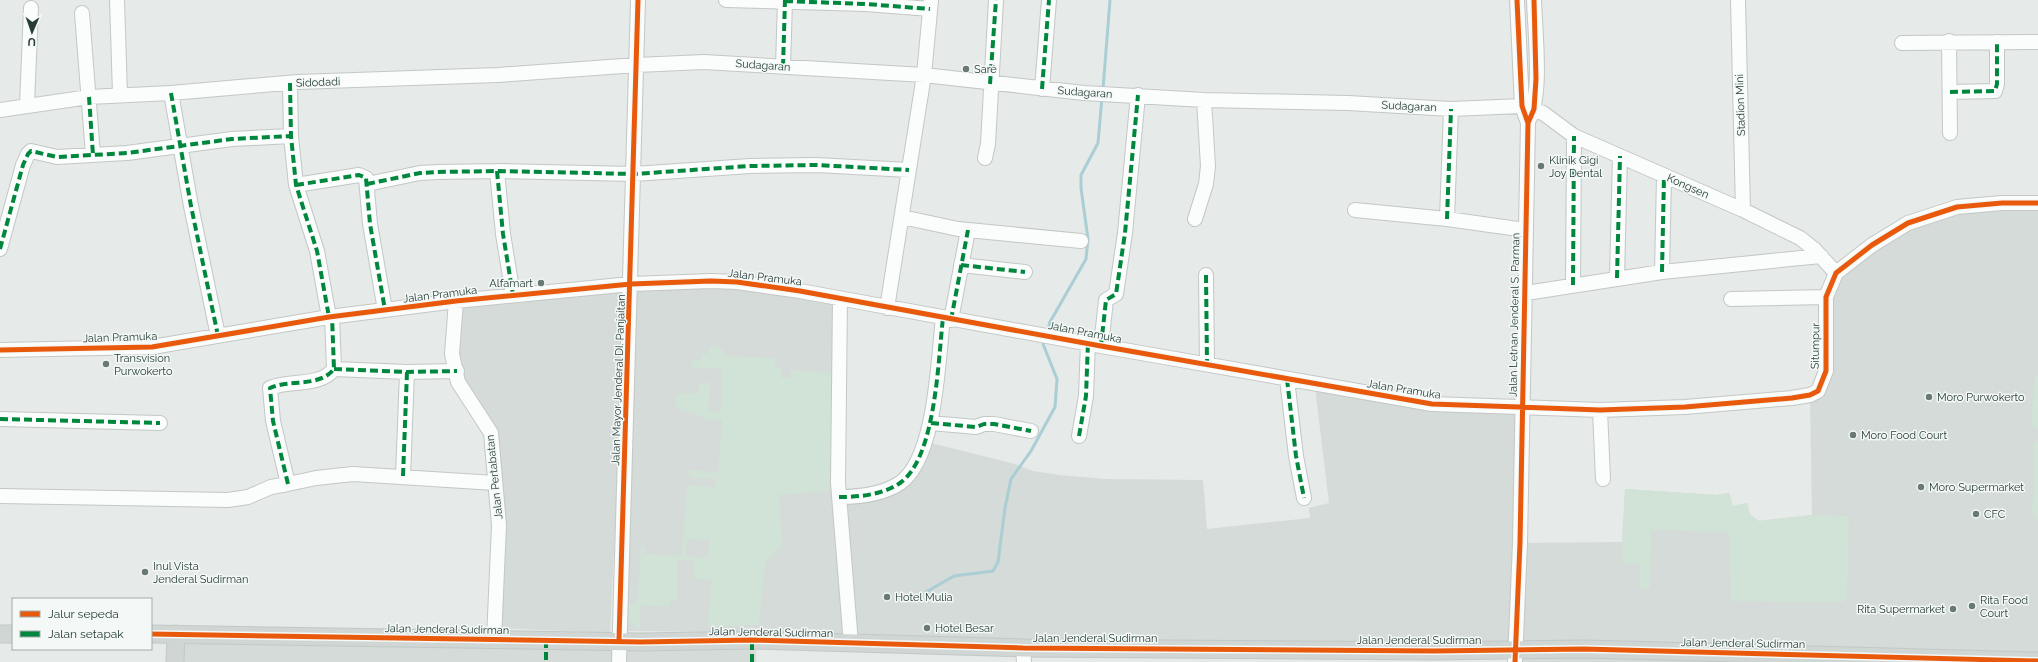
<svg xmlns="http://www.w3.org/2000/svg" width="2038" height="662" viewBox="0 0 2038 662" font-family="Raleway,sans-serif">
<style>
.built{fill:#d4dbd8}
.green{fill:#d1e2d6;fill-rule:evenodd}
.lines{fill:none;stroke-linecap:round;stroke-linejoin:round}
.stream{stroke:#aaced4;stroke-width:3}
.minor-casing{stroke:#c3c7c5;stroke-width:16}
.major-casing{stroke:#c2c9c7;stroke-width:19}
.minor{stroke:#fbfcfc;stroke-width:14}
.major{stroke:#cfd6d4;stroke-width:17}
.quiet{stroke:#00873e;stroke-width:4;stroke-dasharray:8 4;stroke-linecap:butt}
.cycleway-casing{stroke:#f4f9f7;stroke-width:8}
.cycleway{stroke:#e8590c;stroke-width:5}
.poi-dot{fill:#697975;stroke:#f4f9f7;stroke-width:1.5}
.labels{text-anchor:middle;stroke-width:3;stroke-linejoin:round;paint-order:stroke}
.street-label{font-size:11px;fill:#253c37;stroke:#f4f9f7}
.poi-label{font-size:11px;fill:#253c37;stroke:#f4f9f7;text-anchor:start}
</style>
<rect width="100%" height="100%" fill="#e6eae8"/>
<path class="built" d="M 2038,203 L 2038,662 L 1515,662 L 1515,650 L 851,647 L 851,633 L 623,631 L 631,288 L 779,290 L 840,299 L 839,497 L 855,497 L 913,472 L 927,459 L 931,443 L 1015,464 L 1033,471 L 1059,475 L 1105,479 L 1203,480 L 1207,529 L 1310,518 L 1309,508 L 1329,503 L 1315,387 L 1522,408 L 1520,543 L 1622,542 L 1625,489 L 1716,495 L 1729,493 L 1733,506 L 1747,503 L 1750,515 L 1759,521 L 1812,515 L 1810,395 L 1818,391 L 1826,297 L 1836,273 L 1872,245 L 1957,207 Z
M 627,286 L 610,633 L 497,628 L 492,433 L 458,382 L 457,303 Z
M 177,638 L 756,646 L 756,662 L 175,662 Z"/>
<path class="green" d="M 714,345 L 724,351 L 723,356 L 776,358 L 775,368 L 782,368 L 781,378 L 790,378 L 791,370 L 838,373 L 837,483 L 828,484 L 829,491 L 779,495 L 782,543 L 765,563 L 759,625 L 708,626 L 711,580 L 694,578 L 694,561 L 677,560 L 677,600 L 669,601 L 669,606 L 641,605 L 640,628 L 636,628 L 626,617 L 623,604 L 637,604 L 641,547 L 646,547 L 644,554 L 682,556 L 687,485 L 716,487 L 716,479 L 689,477 L 689,470 L 718,472 L 722,420 L 704,419 L 704,416 C 698,416 681,411 676,407 L 675,394 L 698,393 L 699,383 L 710,383 L 708,411 L 721,412 L 722,369 L 692,368 L 692,360 L 701,360 L 702,354 L 709,354 L 709,348 ZM 687,539 L 710,540 L 708,558 L 686,556 Z
M 2036,376 L 2038,376 L 2038,429 L 2032,425 L 2033,384 Z
M 2035,441 L 2038,442 L 2038,520 L 2033,518 C 2031,505 2034,492 2034,479 C 2034,466 2031,455 2035,441 Z
M 1625,489 L 1716,495 L 1729,493 L 1733,506 L 1747,503 L 1750,515 L 1759,521 L 1812,515 L 1848,516 L 1849,520 L 1847,598 L 1844,602 L 1731,601 L 1729,532 L 1651,530 L 1650,588 L 1640,589 L 1640,563 L 1623,563 L 1622,559 Z"/>
<g class="lines">
<path class="stream" d="M 1103,89 L 1110,0
M 1047,332 L 1050,322 L 1086,259 L 1088,239 L 1081,188 L 1081,175 L 1098,143 L 1102,97
M 926,592 L 954,576 L 993,571 L 998,562 L 1005,508 L 1011,479 L 1031,451 L 1055,407 L 1057,379 L 1043,344 L 1045,340"/>
<defs>
<path id="minor" d="M 117,0 L 120,94
M 726,0 L 866,4 L 930,9
M 1738,0 L 1743,210
M 82,13 L 93,155
M 1949,41 L 1950,133
M 1902,43 L 2038,42
M 783,67 L 785,0
M 290,83 L 291,136 L 296,185 L 317,251 L 329,317
M 1042,89 L 1049,0
M 1950,92 L 1995,91 L 1997,84 L 1997,42
M 171,93 L 191,206 L 218,336
M 27,105 L 31,8
M 0,110 L 89,97 L 171,93 L 298,82 L 498,75 L 637,65 L 704,62 L 924,75 L 1084,93 L 1204,100 L 1348,103 L 1451,109 L 1522,106 L 1543,113 L 1574,136 L 1743,210 L 1800,238 L 1814,249 L 1836,273
M 1530,118 C 1542,91 1535,31 1534,0
M 985,158 L 988,144 L 996,0
M 497,171 L 503,234 L 513,295
M 367,184 L 420,173 L 438,172 L 497,171 L 634,174 L 750,166 L 816,165 L 909,170
M 296,185 L 359,175 L 366,178 L 370,224 L 385,310
M 1355,210 L 1447,219 L 1526,230
M 902,217 L 958,229 L 1081,241
M 1195,219 L 1206,184 L 1208,166 L 1204,100
M 1447,219 L 1451,109
M 0,249 L 23,165 L 28,154 L 31,151 L 57,157 L 127,153 L 232,139 L 291,136
M 961,265 L 1025,272
M 1662,272 L 1664,176
M 1206,275 L 1207,364
M 1617,278 L 1620,156
M 1573,285 L 1574,136
M 1526,293 L 1662,272 L 1821,256
M 840,299 L 838,483 L 851,644
M 1731,299 L 1826,297
M 456,301 L 452,354 L 458,382 L 491,433 L 499,525 L 494,639
M 887,308 L 924,75 L 931,0
M 951,320 L 968,230
M 1101,346 L 1106,300 L 1116,294 L 1125,233 L 1138,95
M 0,350 L 152,347 L 329,317 L 456,301 L 631,284 L 711,281 L 737,282 L 800,291 L 1101,346 L 1432,404 L 1600,410 L 1685,407 L 1792,398 L 1810,395 L 1818,391 L 1826,371 L 1826,297 L 1836,273 L 1872,245 L 1908,223 L 1957,207 L 2002,203 L 2038,203
M 334,369 L 407,372 L 457,371
M 1287,379 L 1296,456 L 1304,498
M 1600,410 L 1603,479
M 0,419 L 160,423
M 931,423 L 976,427 L 984,424 L 994,424 L 1031,431
M 1079,436 L 1086,396 L 1088,342
M 403,476 L 407,372
M 288,484 L 273,421 L 270,388 C 289,379 319,388 334,369 L 332,316
M 0,496 L 228,500 L 248,497 L 271,487 L 288,484 L 316,478 L 353,474 L 495,483
M 839,497 C 859,497 882,495 900,483 C 936,458 938,360 943,318
M 1023,648 L 1024,662
M 619,662 L 638,0
M 1515,662 L 1520,543 L 1528,123 L 1522,106 L 1517,0"/>
<path id="major" d="M 0,634 L 13,634
M 151,634 L 641,642 L 752,640 L 1023,648 L 1434,651 L 1584,649 L 2038,661
M 175,662 L 176,634"/>
</defs>
<use href="#minor" class="minor-casing"/>
<use href="#major" class="major-casing"/>
<use href="#minor" class="minor"/>
<use href="#major" class="major"/>
<path class="quiet" d="M 785,1 L 866,4 L 930,9
M 783,67 L 785,0
M 290,83 L 291,136 L 296,185 L 317,251 L 329,317
M 990,84 L 996,0
M 1042,89 L 1049,0
M 1950,92 L 1995,91 L 1997,84 L 1997,42
M 171,93 L 191,206 L 218,336
M 89,97 L 93,155
M 497,171 L 503,234 L 513,295
M 367,184 L 420,173 L 438,172 L 497,171 L 634,174 L 750,166 L 816,165 L 909,170
M 296,185 L 359,175 L 366,178 L 370,224 L 385,310
M 1447,219 L 1451,109
M 0,249 L 23,165 L 28,154 L 31,151 L 57,157 L 127,153 L 232,139 L 291,136
M 961,265 L 1025,272
M 1662,272 L 1664,176
M 1206,275 L 1207,364
M 1617,278 L 1620,156
M 1573,285 L 1574,136
M 951,320 L 968,230
M 1101,346 L 1106,300 L 1116,294 L 1125,233 L 1138,95
M 334,369 L 407,372 L 457,371
M 1287,379 L 1296,456 L 1304,498
M 0,419 L 160,423
M 931,423 L 976,427 L 984,424 L 994,424 L 1031,431
M 1079,436 L 1086,396 L 1088,342
M 403,476 L 407,372
M 288,484 L 273,421 L 270,388 C 289,379 319,388 334,369 L 332,316
M 839,497 C 859,497 882,495 900,483 C 936,458 938,360 943,318
M 546,640 L 546,662
M 752,662 L 752,640"/>
<defs>
<path id="cycleway" d="M 1528,123 L 1534,109 L 1536,79 L 1534,0
M 0,350 L 152,347 L 329,317 L 456,301 L 631,284 L 711,281 L 737,282 L 800,291 L 1101,346 L 1432,404 L 1600,410 L 1685,407 L 1792,398 L 1810,395 L 1818,391 L 1826,371 L 1826,297 L 1836,273 L 1872,245 L 1908,223 L 1957,207 L 2002,203 L 2038,203
M 151,634 L 641,642 L 752,640 L 1023,648 L 1434,651 L 1584,649 L 2038,661
M 619,640 L 638,0
M 1515,662 L 1520,543 L 1528,123 L 1522,106 L 1517,0"/>
</defs>
<use href="#cycleway" class="cycleway-casing"/>
<use href="#cycleway" class="cycleway"/>
</g>
<g class="poi-dot">
<circle cx="966" cy="69" r="4"/>
<circle cx="1541" cy="166" r="4"/>
<circle cx="541" cy="283" r="4"/>
<circle cx="106" cy="364" r="4"/>
<circle cx="1929" cy="397" r="4"/>
<circle cx="1853" cy="435" r="4"/>
<circle cx="1921" cy="487" r="4"/>
<circle cx="1976" cy="514" r="4"/>
<circle cx="145" cy="572" r="4"/>
<circle cx="887" cy="597" r="4"/>
<circle cx="1972" cy="606" r="4"/>
<circle cx="1953" cy="609" r="4"/>
<circle cx="927" cy="628" r="4"/>
</g>
<g class="labels">
<g class="street-label">
<text transform="translate(763 65) rotate(4)" y="4">Sudagaran</text>
<text transform="translate(318 82) rotate(-2)" y="4">Sidodadi</text>
<text transform="translate(1085 92) rotate(4)" y="4">Sudagaran</text>
<text transform="translate(1740 105) rotate(-92)" y="4">Stadion Mini</text>
<text transform="translate(1409 106) rotate(3)" y="4">Sudagaran</text>
<text transform="translate(1688 186) rotate(24)" y="4">Kongsen</text>
<text transform="translate(765 277) rotate(7)" y="4">Jalan Pramuka</text>
<text transform="translate(440 294) rotate(-7)" y="4">Jalan Pramuka</text>
<text transform="translate(1514 315) rotate(-89)" y="4">Jalan Letnan Jenderal S. Parman</text>
<text transform="translate(1085 332) rotate(11)" y="4">Jalan Pramuka</text>
<text transform="translate(120 337) rotate(-2)" y="4">Jalan Pramuka</text>
<text transform="translate(1815 346) rotate(-89)" y="4">Situmpur</text>
<text transform="translate(618 380) rotate(-88)" y="4">Jalan Mayor Jenderal DI. Panjaitan</text>
<text transform="translate(1404 389) rotate(9)" y="4">Jalan Pramuka</text>
<text transform="translate(494 477) rotate(-96)" y="4">Jalan Pertabatan</text>
<text transform="translate(447 629) rotate(1)" y="4">Jalan Jenderal Sudirman</text>
<text transform="translate(771 632) rotate(1)" y="4">Jalan Jenderal Sudirman</text>
<text x="1095" y="642">Jalan Jenderal Sudirman</text>
<text x="1419" y="644">Jalan Jenderal Sudirman</text>
<text transform="translate(1743 643) rotate(1)" y="4">Jalan Jenderal Sudirman</text>
</g>
<g class="poi-label">
<text x="974" y="73">Saré</text>
<text x="1549" y="164">Klinik Gigi<tspan x="1549" dy="13">Joy Dental</tspan></text>
<text x="533" y="287" text-anchor="end">Alfamart</text>
<text x="114" y="362">Transvision<tspan x="114" dy="13">Purwokerto</tspan></text>
<text x="1937" y="401">Moro Purwokerto</text>
<text x="1861" y="439">Moro Food Court</text>
<text x="1929" y="491">Moro Supermarket</text>
<text x="1984" y="518">CFC</text>
<text x="153" y="570">Inul Vista<tspan x="153" dy="13">Jenderal Sudirman</tspan></text>
<text x="895" y="601">Hotel Mulia</text>
<text x="1980" y="604">Rita Food<tspan x="1980" dy="13">Court</tspan></text>
<text x="1945" y="613" text-anchor="end">Rita Supermarket</text>
<text x="935" y="632">Hotel Besar</text>
</g>
</g>
<rect x="12" y="598" width="140" height="52" fill="#f4f9f7" stroke="#a1adaa"/>
<rect x="20" y="611" width="20" height="6" fill="#e8590c" stroke="#a1adaa"/>
<text x="48" y="618" font-size="12" fill="#253c37">Jalur sepeda</text>
<rect x="20" y="631" width="20" height="6" fill="#00873e" stroke="#a1adaa"/>
<text x="48" y="638" font-size="12" fill="#253c37">Jalan setapak</text>
<g transform="translate(32 32) rotate(182)" stroke="#f4f9f7" stroke-width="3" paint-order="stroke">
<path d="M0-3L7 15L0 10L-7 15Z" fill="#253c37"/>
<text y="-6" font-size="11" font-weight="bold" text-anchor="middle" fill="#253c37">U</text>
</g>
</svg>
